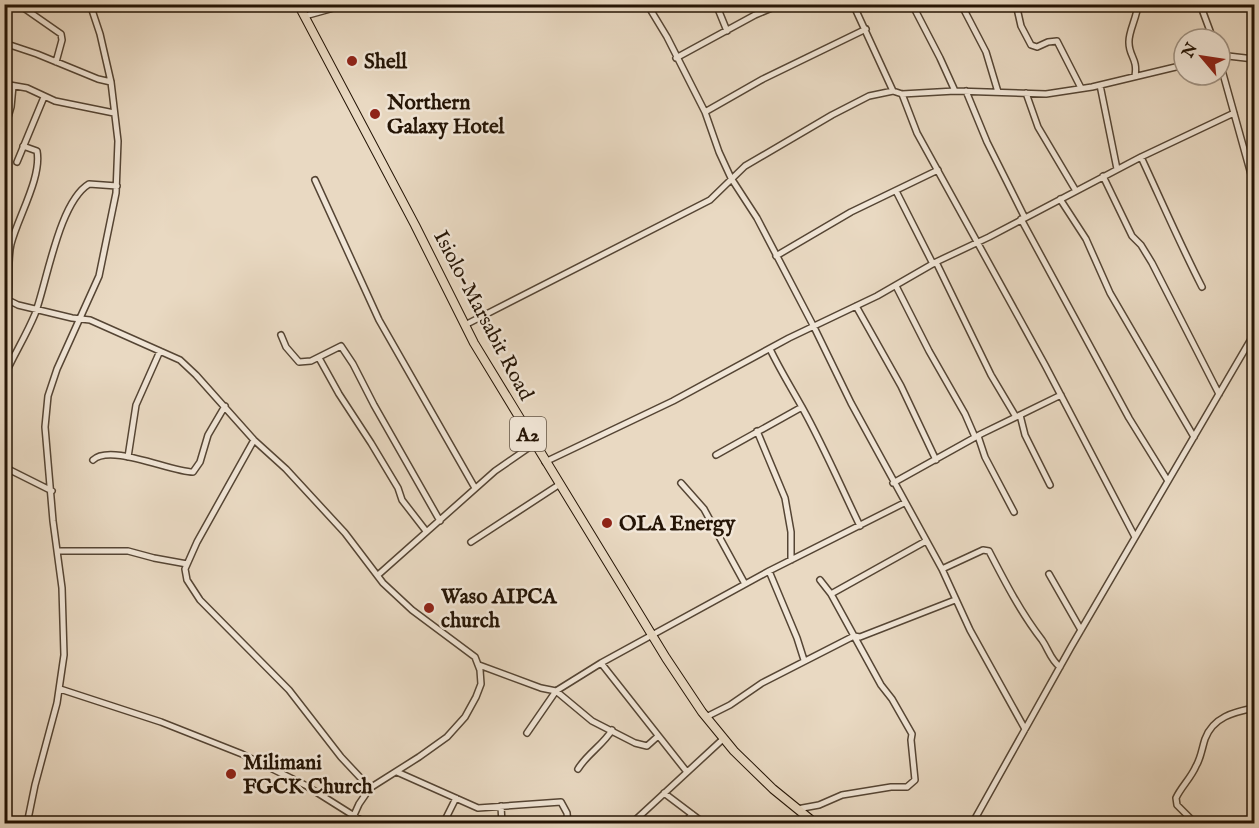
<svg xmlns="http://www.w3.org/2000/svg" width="1259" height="828" viewBox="0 0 1259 828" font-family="'IM FELL English',serif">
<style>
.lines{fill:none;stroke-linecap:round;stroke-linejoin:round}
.minor-casing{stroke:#554534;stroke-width:8}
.highway-casing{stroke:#241405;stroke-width:10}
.minor{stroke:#f1e6d7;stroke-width:5}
.highway{stroke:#e9d9c2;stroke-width:8}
.poi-dot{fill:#8f2418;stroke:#f1e6d7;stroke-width:2}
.labels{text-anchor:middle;stroke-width:5;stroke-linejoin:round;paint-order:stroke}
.shield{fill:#f1e6d7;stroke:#625344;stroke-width:1.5}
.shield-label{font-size:20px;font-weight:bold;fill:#241405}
.poi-label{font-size:21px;font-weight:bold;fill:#241405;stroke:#f1e6d7;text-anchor:start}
.street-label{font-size:21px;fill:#241405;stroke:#f1e6d7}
</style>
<rect width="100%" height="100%" fill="#e9d9c2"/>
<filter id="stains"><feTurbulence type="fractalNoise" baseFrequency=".00333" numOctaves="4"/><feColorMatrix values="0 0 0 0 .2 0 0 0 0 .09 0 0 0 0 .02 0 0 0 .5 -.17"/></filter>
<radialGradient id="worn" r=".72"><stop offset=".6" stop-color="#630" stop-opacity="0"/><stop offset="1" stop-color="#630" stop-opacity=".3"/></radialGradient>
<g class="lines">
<defs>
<path id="minor" d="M 18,4 L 61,34 L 62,40 L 56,62
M 647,4 L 667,37 L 705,112 L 719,152 L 731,178 L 757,218 L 814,327 L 851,403 L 942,569 L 970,630 L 1025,729
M 716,4 L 727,31
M 853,4 L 893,91
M 912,4 L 940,58 L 955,91
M 961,4 L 986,52 L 998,92
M 1016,4 L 1021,26 L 1031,45 L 1037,47 L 1048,42 L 1057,41 L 1081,88
M 1200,4 L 1213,39
M 305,16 L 348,4
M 4,43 L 37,54 L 98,79 L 111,82
M 1220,57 L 1228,56 L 1254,59
M 676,58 L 755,15 L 781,4
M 1220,63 L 1254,185
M 1135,76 C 1138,59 1129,56 1129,43 C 1128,32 1137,18 1138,4
M 4,84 L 27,88 L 55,101 L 114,113
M 1100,85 L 1117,169
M 966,91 L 987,142 L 1025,218
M 1026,93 L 1038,127 L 1076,191
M 902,94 L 917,133 L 1045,365 L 1135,537
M 705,112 L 763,79 L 866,29
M 4,131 L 11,107 L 13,86
M 1141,157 C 1161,200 1180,244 1202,287
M 17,162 L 44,97
M 1103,176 L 1132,236 L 1141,245 L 1152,263 L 1219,394
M 315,180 L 379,320 L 475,488
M 896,191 L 933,264
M 1060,199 L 1086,239 L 1110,293 L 1194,437
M 1021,219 L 1129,418 L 1168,481
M 776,256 L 851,212 L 938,170
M 936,262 L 991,375 L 1016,417
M 896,286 L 929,351 L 965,414 L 975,437
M 4,298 L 18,305 L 72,318 L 90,320 L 180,360 L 196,375 L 254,440 L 286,469 L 345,533 L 383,583 L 412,610 L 475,657 L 480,670 L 481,684 L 476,697 L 465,717 L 447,737 L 419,757 L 370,788 L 359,804 L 350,824
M 8,300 C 10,282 7,262 11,244 C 18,217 42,177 37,151 L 23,146
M 856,306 L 901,386 L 936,460
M 465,325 L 710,200 L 745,166 L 832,115 L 869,96 L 893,91 L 902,94 L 955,91 L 1046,94 L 1092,87 L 1184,65
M 281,335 L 286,347 L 299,362 L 311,361 L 341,346 L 353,364 L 374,405 L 440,521
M 770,349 C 780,370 792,389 803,409 C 824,447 841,487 860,526
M 319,358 L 339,394 L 371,443 L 398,488 L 402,500 L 426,531
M 4,377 C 13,356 26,336 35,314 C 47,282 59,202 89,184 L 117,186
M 1020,415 L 1025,435 L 1050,485
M 757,431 L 785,498 L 791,532 L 791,560
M 978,436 L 985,457 L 1014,512
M 254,440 L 197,542 L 185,569 L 187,580 L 200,600 L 289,690 L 341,757 L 370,788
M 716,455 L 802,407
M 128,457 L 136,405 L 160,351
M 93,460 C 110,443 171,472 193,472 L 200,462 L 208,435 L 225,406
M 545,462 L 673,401 L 789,338 L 877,296 L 936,262 L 989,237 L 1141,157 L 1234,113
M 4,467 L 52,491
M 681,483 L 704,509 L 745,584
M 893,483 L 981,434 L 1061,395
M 471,542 L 560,484
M 57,551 L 128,551 L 154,558 L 187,564
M 942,569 L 983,550 L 989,551 C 1005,582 1021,613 1042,640 C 1049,650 1050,659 1060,667
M 769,571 L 797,638 L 804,660
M 1049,574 L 1081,630
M 378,575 L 495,471 L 534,444
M 831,594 L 926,541
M 601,663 L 687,772
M 479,665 L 541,688 L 556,691 L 592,721 L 635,743 L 647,746 L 657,737
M 60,689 L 161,722 L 242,754 L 305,785 L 367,824
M 706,717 L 730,705 L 762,683 L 854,636 L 860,637 L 955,600
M 527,733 L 556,691 L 601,663 L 769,571 L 904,503
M 578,769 C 587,754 603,745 612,730
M 397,772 L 478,808 L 561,802 L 567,813 L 568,824
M 664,793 L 705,824
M 501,806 L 502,824
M 797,809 L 819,805 L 842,795 L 891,787 L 907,787 L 915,780 L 911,740 L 912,734 L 892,699 L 881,685 L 831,594 L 820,580
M 27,824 L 35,785 L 57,703 L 64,655 L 62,588 L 53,521 L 45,427 L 48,396 L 57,369 L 99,276 L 116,193 L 118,141 L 111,82 L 100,34 L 90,4
M 443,824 L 456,798
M 631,824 L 723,739
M 684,824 L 692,814
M 972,824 L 1071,647 L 1254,334
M 1196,824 L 1177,805 L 1176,798 C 1181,787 1191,778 1196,766 C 1201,758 1202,748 1205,739 C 1213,717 1234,712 1254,708"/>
<path id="highway" d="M 298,4 L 415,225 L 474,343 L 666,658 L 702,712 L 734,751 L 773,789 L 816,824"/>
</defs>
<use href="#minor" class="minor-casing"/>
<use href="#highway" class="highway-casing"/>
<use href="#minor" class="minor"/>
<use href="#highway" class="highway"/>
</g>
<g class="poi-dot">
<circle cx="352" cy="61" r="6"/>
<circle cx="375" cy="114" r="6"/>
<circle cx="607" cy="523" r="6"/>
<circle cx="429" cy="608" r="6"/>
<circle cx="231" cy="774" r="6"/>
</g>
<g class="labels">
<rect class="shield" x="510" y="417" width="36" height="34" rx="4.5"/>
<g class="shield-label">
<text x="528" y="441">A2</text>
</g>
<g class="poi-label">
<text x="364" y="68">Shell</text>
<text x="387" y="109">Northern<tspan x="387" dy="24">Galaxy Hotel</tspan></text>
<text x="619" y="530">OLA Energy</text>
<text x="441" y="603">Waso AIPCA<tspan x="441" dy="24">church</tspan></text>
<text x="243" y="769">Milimani<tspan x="243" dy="24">FGCK Church</tspan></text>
</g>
<g class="street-label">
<text transform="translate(484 315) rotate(62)" y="7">Isiolo-Marsabit Road</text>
</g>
</g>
<rect width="1259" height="828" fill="none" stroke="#e9d9c2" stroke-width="24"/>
<rect x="6" y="6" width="1247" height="816" fill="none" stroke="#241405" stroke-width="3"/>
<rect x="12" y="12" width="1235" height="804" fill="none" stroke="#241405" stroke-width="1.5"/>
<g transform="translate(1202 57) rotate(299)"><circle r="28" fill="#f1e6d7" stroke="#9f9283" stroke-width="1.5"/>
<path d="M0-4.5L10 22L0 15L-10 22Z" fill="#8f2418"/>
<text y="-9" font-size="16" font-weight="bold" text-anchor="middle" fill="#241405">N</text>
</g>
<rect width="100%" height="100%" filter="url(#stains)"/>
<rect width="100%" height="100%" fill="url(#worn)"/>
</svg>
